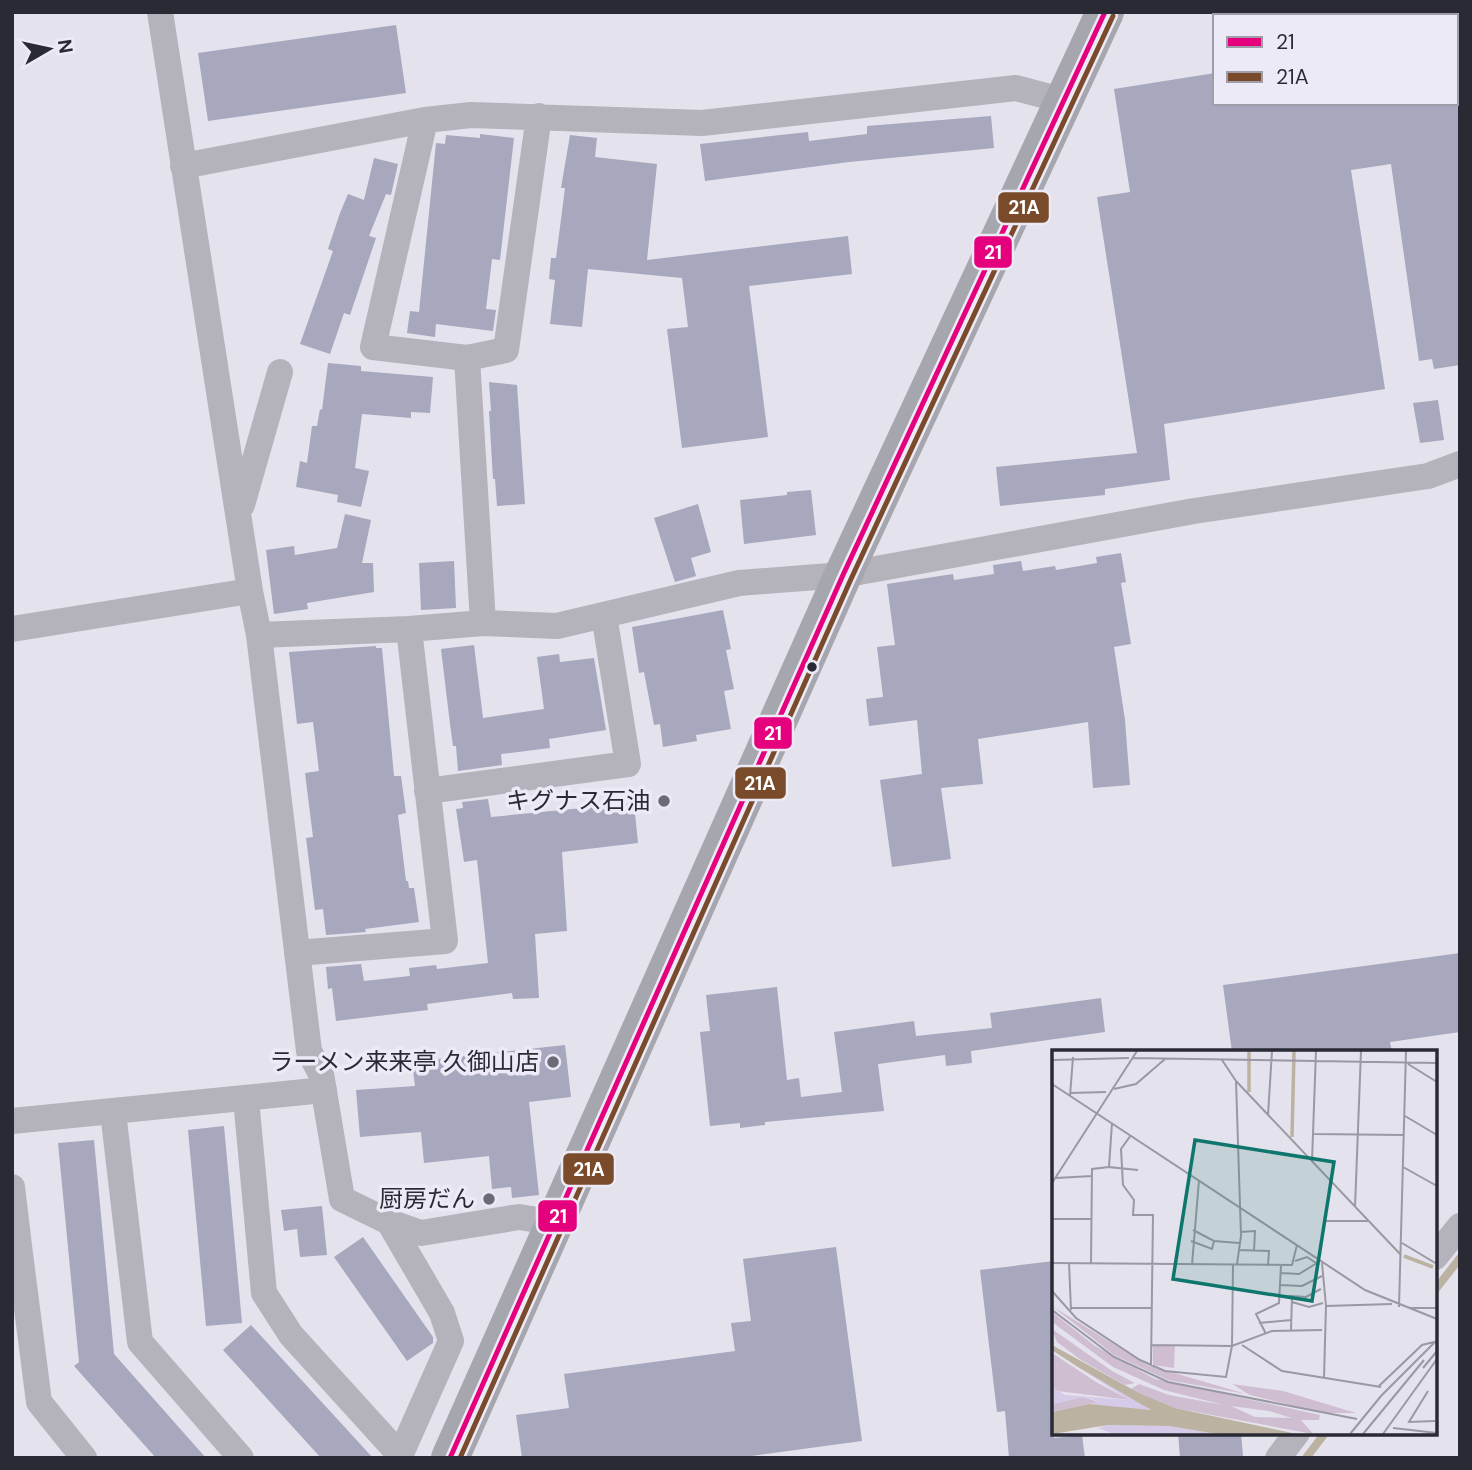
<svg xmlns="http://www.w3.org/2000/svg" width="1472" height="1470" viewBox="0 0 1472 1470" font-family="'DM Sans','Noto Sans JP',sans-serif">
<style>
.lines{fill:none;stroke-linecap:round;stroke-linejoin:round}
.stream{stroke:#bbb2a1;stroke-width:8}
.building{fill:#a7a7be}
.street{stroke:#b4b2bb;stroke-width:26}
.primary{stroke:#a6a6ae;stroke-width:38}
.bus-1-casing{stroke:#edeaf8;stroke-width:10}
.bus-2-casing{stroke:#edeaf8;stroke-width:10}
.bus-1{stroke:#e5007d;stroke-width:5}
.bus-2{stroke:#7a4b2a;stroke-width:5}
.bus-dot{fill:#2a2a35;stroke:#edeaf8;stroke-width:2.5}
.poi-dot{fill:#6b6a75;stroke:#edeaf8;stroke-width:2.5}
.labels{text-anchor:middle;stroke-width:7;stroke-linejoin:round;paint-order:stroke}
.poi-label{font-size:24px;fill:#2a2a35;stroke:#edeaf8;text-anchor:end}
.inset-river{fill:none;stroke:#bbb2a1;stroke-width:3.5}
.inset-road{fill:none;stroke:#9a98a3;stroke-width:2}
.view{fill:#0f766e;fill-opacity:0.15;stroke:#0f766e;stroke-width:3.5}
.inset-edge{fill:none;stroke:#2a2a35;stroke-width:3.5}
.line-badge{stroke:#edeaf8;stroke-width:2.5}
.badge-label{font-size:19px;text-anchor:middle;font-weight:bold;fill:#fff}
</style>
<rect width="100%" height="100%" fill="#e4e2ec"/>
<g class="lines">
<path class="stream" d="M 1435,1290 L 1460,1258
M 1306,1458 L 1325,1433"/>
</g>
<path class="building" d="M 396,25 L 406,93 L 208,121 L 198,53 Z
M 1215,73 L 1215,103 L 1460,103 L 1460,365 L 1434,369 L 1432,359 L 1419,361 L 1391,164 L 1351,170 L 1385,389 L 1164,424 L 1170,480 L 1105,489 L 1105,495 L 1000,506 L 996,467 L 1137,453 L 1097,197 L 1130,192 L 1114,89 Z
M 991,116 L 994,148 L 849,162 L 705,181 L 700,144 L 808,132 L 809,141 L 867,134 L 867,126 Z
M 480,134 L 514,138 L 500,260 L 492,259 L 486,309 L 496,310 L 493,331 L 436,324 L 435,337 L 407,333 L 410,311 L 419,312 L 436,143 L 445,144 L 446,135 L 480,138 Z
M 570,135 L 597,138 L 595,157 L 657,164 L 647,260 L 848,236 L 852,274 L 749,286 L 768,437 L 682,448 L 667,329 L 688,327 L 682,278 L 588,269 L 582,327 L 550,324 L 555,280 L 549,279 L 551,258 L 556,258 L 565,188 L 561,188 Z
M 374,158 L 398,164 L 391,195 L 386,194 L 369,236 L 376,238 L 350,315 L 344,313 L 330,354 L 300,344 L 333,251 L 328,249 L 340,213 L 348,194 L 364,200 Z
M 328,363 L 361,366 L 361,371 L 433,377 L 430,413 L 411,412 L 411,418 L 362,414 L 355,468 L 369,471 L 361,507 L 337,502 L 338,495 L 296,487 L 300,461 L 307,463 L 312,426 L 317,426 L 320,409 L 322,410 Z
M 489,382 L 517,385 L 525,504 L 497,506 L 495,479 L 493,479 L 489,411 L 491,411 Z
M 1438,400 L 1444,440 L 1420,443 L 1413,403 Z
M 811,490 L 816,535 L 744,544 L 740,500 L 787,495 L 787,492 Z
M 698,504 L 711,552 L 691,558 L 696,576 L 675,582 L 654,518 Z
M 345,514 L 371,520 L 362,563 L 373,563 L 374,592 L 307,603 L 308,609 L 274,614 L 266,550 L 294,546 L 295,555 L 337,548 Z
M 1121,553 L 1126,582 L 1121,583 L 1131,644 L 1114,647 L 1125,720 L 1130,785 L 1093,788 L 1088,722 L 978,739 L 983,784 L 941,788 L 951,859 L 892,867 L 880,780 L 922,774 L 917,720 L 869,726 L 866,699 L 883,697 L 877,647 L 895,645 L 887,584 L 953,574 L 954,580 L 994,574 L 993,565 L 1021,561 L 1023,571 L 1055,566 L 1056,570 L 1097,563 L 1096,557 Z
M 454,561 L 456,608 L 421,610 L 419,563 Z
M 723,610 L 731,649 L 726,650 L 734,689 L 724,691 L 731,729 L 696,735 L 697,741 L 663,747 L 660,724 L 654,725 L 644,672 L 639,673 L 632,627 Z
M 474,645 L 483,718 L 544,709 L 537,657 L 559,654 L 560,662 L 594,658 L 606,730 L 549,739 L 550,748 L 501,754 L 502,765 L 458,771 L 456,746 L 453,746 L 450,724 L 441,649 Z
M 376,646 L 376,648 L 382,648 L 394,776 L 401,776 L 406,813 L 398,815 L 406,881 L 408,881 L 409,888 L 414,888 L 419,922 L 365,929 L 366,932 L 326,935 L 323,909 L 315,910 L 306,838 L 313,837 L 305,773 L 319,771 L 313,722 L 297,724 L 289,652 Z
M 488,799 L 491,817 L 634,803 L 638,843 L 562,852 L 567,931 L 535,934 L 539,998 L 513,999 L 512,993 L 427,1004 L 428,1010 L 336,1021 L 332,988 L 328,989 L 326,967 L 361,964 L 364,981 L 410,976 L 409,968 L 436,965 L 437,969 L 488,963 L 477,860 L 464,862 L 456,809 L 463,808 L 462,802 Z
M 1460,953 L 1460,1032 L 1390,1042 L 1392,1052 L 1326,1052 L 1326,1049 L 1303,1052 L 1232,1052 L 1223,985 Z
M 777,987 L 787,1080 L 799,1078 L 801,1097 L 842,1092 L 834,1032 L 914,1021 L 916,1036 L 992,1028 L 990,1013 L 1101,998 L 1105,1032 L 971,1051 L 972,1063 L 946,1066 L 945,1055 L 878,1064 L 884,1111 L 765,1122 L 765,1125 L 740,1128 L 740,1123 L 710,1126 L 700,1032 L 710,1031 L 706,995 Z
M 565,1045 L 571,1097 L 529,1102 L 539,1195 L 512,1198 L 511,1187 L 492,1189 L 489,1156 L 424,1163 L 421,1132 L 360,1137 L 356,1090 L 415,1086 L 412,1062 Z
M 224,1126 L 242,1323 L 206,1326 L 188,1130 Z
M 94,1140 L 114,1354 L 206,1458 L 156,1458 L 74,1366 L 79,1362 L 58,1143 Z
M 322,1206 L 327,1255 L 300,1257 L 297,1229 L 284,1231 L 281,1210 Z
M 363,1237 L 433,1337 L 433,1343 L 407,1361 L 334,1257 Z
M 836,1247 L 862,1441 L 737,1458 L 522,1458 L 516,1415 L 569,1408 L 564,1374 L 735,1351 L 731,1323 L 751,1321 L 743,1259 Z
M 1054,1261 L 1054,1438 L 1082,1435 L 1085,1458 L 1009,1458 L 1005,1411 L 997,1412 L 980,1270 Z
M 251,1325 L 373,1458 L 321,1458 L 223,1350 Z
M 1178,1433 L 1241,1433 L 1243,1456 L 1180,1458 Z"/>
<g class="lines">
<path class="street" d="M 160,12 L 250,591 L 259,635 L 309,1051 L 321,1074 L 342,1199 L 389,1222 L 421,1233 L 519,1217 L 557,1223
M 425,120 L 373,347 L 467,358
M 183,166 L 425,120 L 471,115 L 702,123 L 1016,88 L 1065,101
M 242,505 L 280,372
M 483,623 L 467,358 L 506,350 L 539,116
M 12,629 L 250,591
M 259,635 L 409,629 L 483,623 L 557,626 L 739,583 L 843,575 L 1194,511 L 1428,476 L 1460,464
M 427,791 L 628,764 L 604,615
M 297,953 L 445,941 L 409,629
M 246,1099 L 264,1293 L 291,1335 L 400,1455
M 113,1112 L 140,1342 L 241,1458
M 12,1121 L 324,1090
M 12,1187 L 20,1254 L 12,1254
M 389,1222 L 442,1313 L 451,1341 L 399,1458
M 20,1254 L 39,1402 L 84,1458
M 1435,1257 L 1460,1226
M 1278,1458 L 1297,1433"/>
<path class="primary" d="M 450,1458 L 843,575 L 1105,12"/>
<defs>
<path id="bus-1" d="M 450,1458 L 843,575 L 1105,12"/>
<path id="bus-2" d="M 460,1458 L 851,579 L 1113,16"/>
</defs>
<use href="#bus-1" class="bus-1-casing"/>
<use href="#bus-2" class="bus-2-casing"/>
<use href="#bus-1" class="bus-1"/>
<use href="#bus-2" class="bus-2"/>
</g>
<circle class="bus-dot" cx="812" cy="667" r="6"/>
<g class="poi-dot">
<circle cx="664" cy="801" r="7"/>
<circle cx="553" cy="1062" r="7"/>
<circle cx="489" cy="1199" r="7"/>
</g>
<g class="labels">
<g class="poi-label">
<text x="650" y="809">キグナス石油</text>
<text x="539" y="1070">ラーメン来来亭 久御山店</text>
<text x="475" y="1207">厨房だん</text>
</g>
</g>
<g transform="translate(1052 1050)">
<rect width="385" height="385" fill="#e4e2ec"/>
<path d="M 0,256 L 95,315 L 194,344 L 116,330 L 62,305 ZM 0,262 L 43,296 L 103,329 L 268,365 L 267,370 L 249,370 L 261,384 L 123,358 L 85,342 L 79,339 L 87,334 L 117,345 L 172,355 L 112,340 L 61,317 L 0,272 ZM 179,356 L 217,361 L 240,368 L 203,367 ZM 0,279 L 60,321 L 83,333 L 73,335 L 29,310 L 5,292 ZM 101,296 L 123,296 L 122,318 L 101,315 ZM 0,303 L 44,332 L 78,350 L 5,341 L 0,337 ZM 180,334 L 231,341 L 304,363 L 270,363 L 198,345 ZM 31,347 L 46,352 L 0,362 L 0,354 Z" fill="#cfbed2" fill-rule="evenodd"/>
<path d="M 0,300 L 77,344 L 99,361 L 63,360 L 37,354 L 46,351 L 31,347 L 0,354 L 0,337 L 13,345 L 77,350 ZM 56,375 L 117,376 L 165,384 L 61,384 L 46,378 Z" fill="#d5cbe9"/>
<path d="M 0,295 L 85,342 L 123,358 L 245,384 L 165,384 L 117,376 L 56,375 L 0,384 L 0,362 L 37,354 L 99,360 L 26,317 L 0,300 Z" fill="#bbb2a1"/>
<path class="inset-river" d="M 197,42 L 197,1M 240,87 L 242,1M 352,206 L 381,217"/>
<path class="inset-road" d="M 81,8 L 385,13M 0,10 L 77,8M 170,10 L 184,31 L 189,186 L 185,214M 356,14 L 385,32M 184,31 L 349,205M 0,34 L 313,240 L 385,269M 62,39 L 84,34 L 113,9M 19,43 L 54,42M 18,46 L 21,7M 216,65 L 220,1M 353,66 L 385,85M 60,73 L 57,117 L 86,120M 262,84 L 352,85M 79,85 L 69,99 L 71,135 L 82,150 L 81,165 L 101,165 L 99,315M 260,111 L 264,1M 351,117 L 385,136M 4,128 L 40,126M 0,133 L 85,1M 303,157 L 309,1M 0,169 L 40,169M 272,171 L 316,171M 141,180 L 162,191 L 187,193M 188,182 L 203,181 L 202,201M 139,191 L 160,199 L 162,191M 350,193 L 385,214M 187,200 L 217,201 L 216,216M 243,211 L 255,207 L 267,215M 0,213 L 240,215 L 245,195M 17,213 L 19,260M 39,213 L 40,119 L 57,117M 270,213 L 274,256M 140,215 L 147,130M 229,223 L 247,224 L 265,213M 228,235 L 250,236 L 270,226M 0,241 L 24,268 L 88,310 L 113,321 L 174,327 L 180,296 L 181,215M 227,246 L 240,246 L 239,280M 240,246 L 254,247 L 269,239M 240,252 L 257,257 L 271,253M 347,257 L 354,1M 19,258 L 99,258M 358,258 L 385,258M 0,260 L 62,307 L 116,332 L 305,369M 207,273 L 239,270M 214,284 L 204,264 L 227,253 L 229,215M 100,295 L 180,296 L 220,281 L 270,280M 190,295 L 230,321 L 329,337M 371,318 L 385,301M 272,328 L 274,256 L 340,254M 327,336 L 370,295 L 382,292M 376,341 L 357,372 L 383,371M 341,378 L 385,383M 298,384 L 329,346 L 385,290M 311,384 L 372,310M 331,384 L 385,309"/>
<path class="view" d="M 143,90 L 282,112 L 260,251 L 121,229 Z"/>
<rect width="385" height="385" class="inset-edge"/>
</g>
<g class="line-badge">
<rect x="997" y="191" width="53" height="33" rx="7" fill="#7a4b2a"/>
<rect x="973" y="235" width="40" height="34" rx="7" fill="#e5007d"/>
<rect x="753" y="716" width="40" height="34" rx="7" fill="#e5007d"/>
<rect x="734" y="766" width="53" height="34" rx="7" fill="#7a4b2a"/>
<rect x="562" y="1152" width="53" height="34" rx="7" fill="#7a4b2a"/>
<rect x="537" y="1199" width="41" height="34" rx="7" fill="#e5007d"/>
</g>
<g class="badge-label">
<text x="1024" y="214">21A</text>
<text x="993" y="259">21</text>
<text x="773" y="740">21</text>
<text x="760" y="790">21A</text>
<text x="589" y="1176">21A</text>
<text x="558" y="1223">21</text>
</g>
<rect width="1472" height="1470" fill="none" stroke="#2a2a35" stroke-width="28"/>
<rect x="1213" y="14" width="245" height="91" fill="#edeaf8" stroke="#9f9daa" stroke-width="2"/>
<rect x="1227" y="37" width="35" height="10" fill="#e5007d" stroke="#9f9daa" stroke-width="2"/>
<text x="1276" y="49" font-size="21" fill="#2a2a35">21</text>
<rect x="1227" y="72" width="35" height="10" fill="#7a4b2a" stroke="#9f9daa" stroke-width="2"/>
<text x="1276" y="84" font-size="21" fill="#2a2a35">21A</text>
<g transform="translate(49 49) rotate(81)" stroke="#edeaf8" stroke-width="5" paint-order="stroke">
<path d="M0-5L12 26L0 18L-12 26Z" fill="#2a2a35"/>
<text y="-10" font-size="19" font-weight="bold" text-anchor="middle" fill="#2a2a35">N</text>
</g>
</svg>
